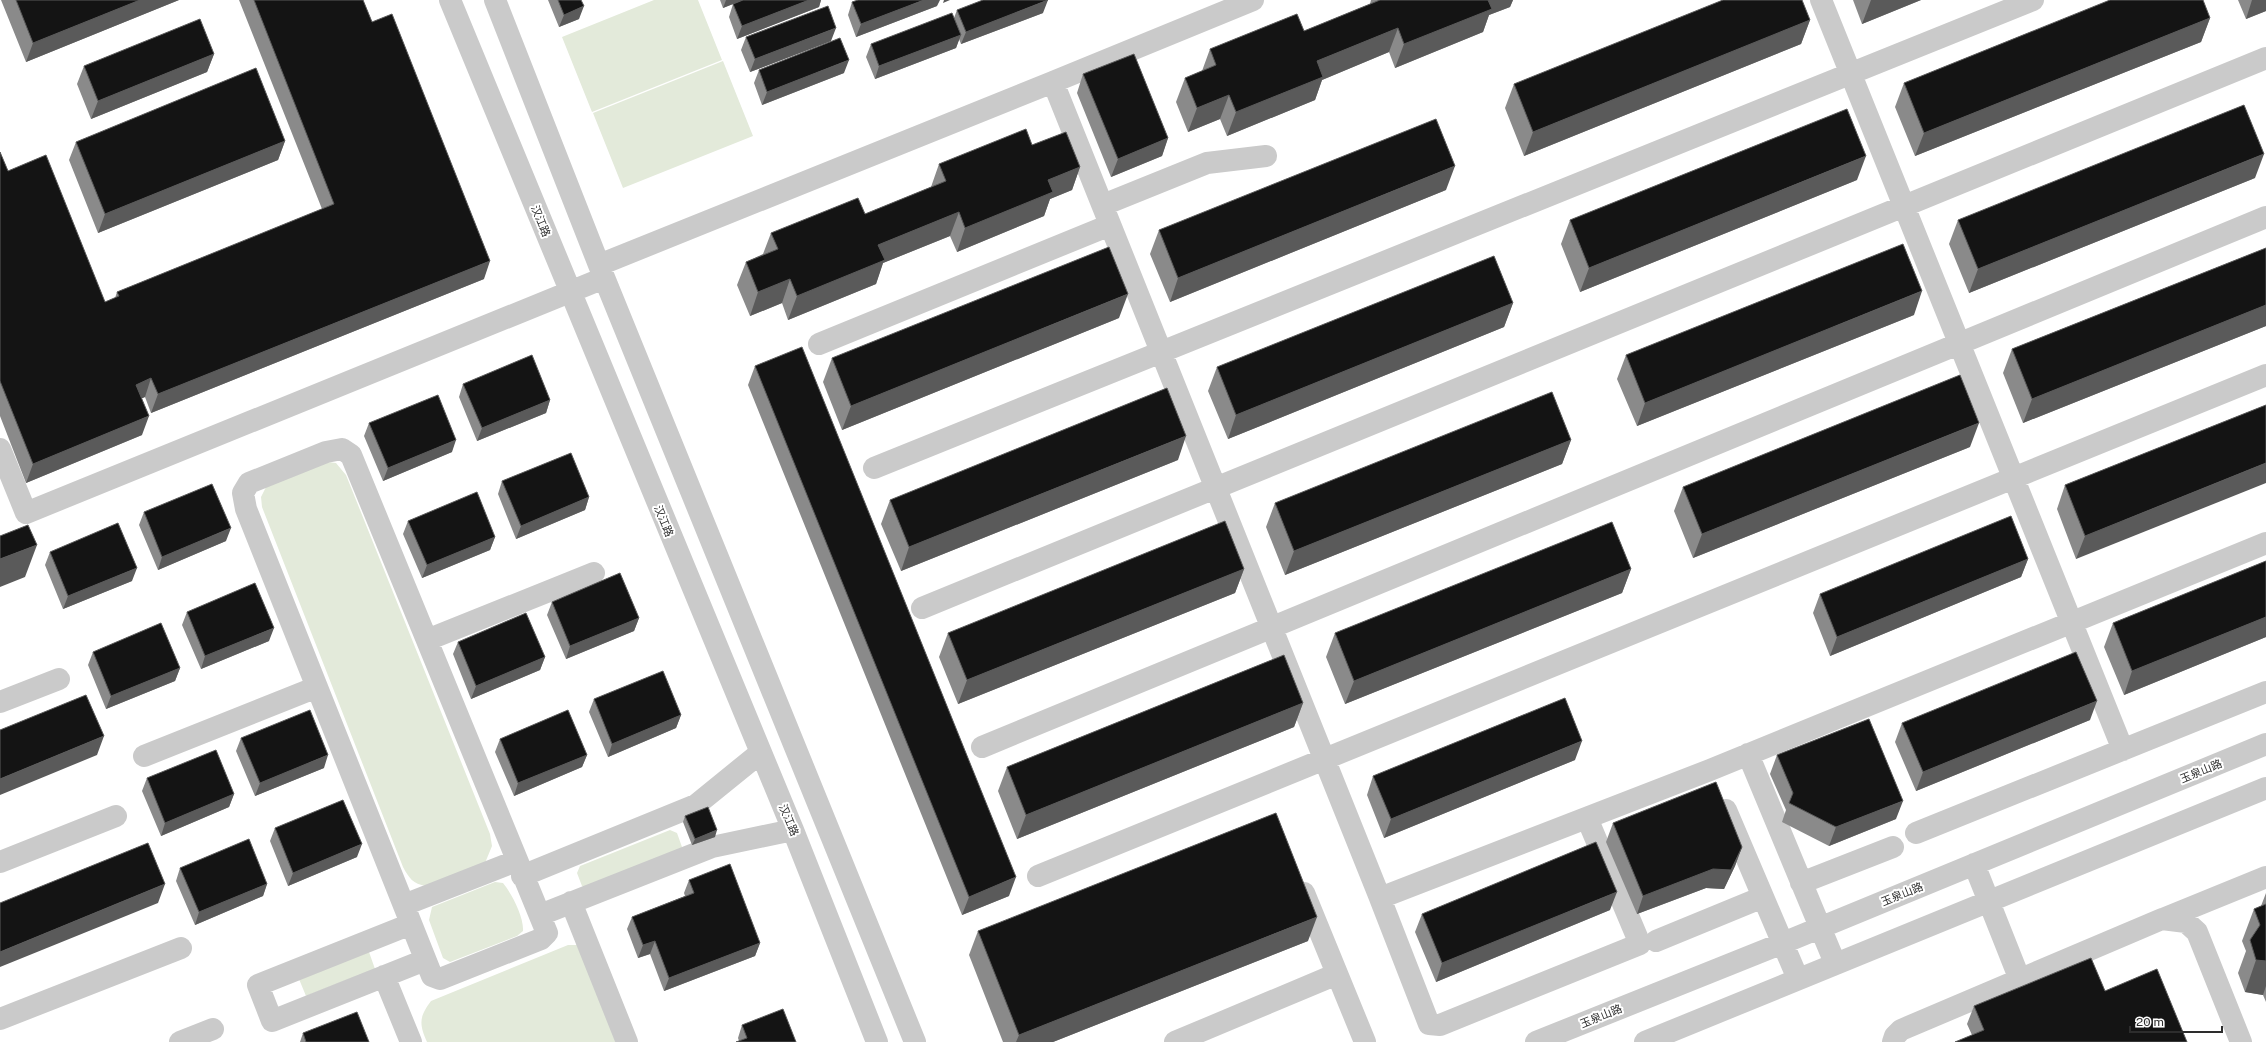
<svg xmlns="http://www.w3.org/2000/svg" width="2266" height="1042" viewBox="0 0 2266 1042" font-family="'Public Sans','Noto Sans SC',sans-serif">
<style>
.green{fill:#e3eada}
.lines{fill:none;stroke-linecap:round;stroke-linejoin:round}
.minor{stroke:#cacaca;stroke-width:22}
.wall{fill:#8a8a8a}
.shaded-wall{fill:#5a5a5a}
.building{fill:#141414;stroke:#5a5a5a}
.labels{text-anchor:middle;stroke-width:4;stroke-linejoin:round;paint-order:stroke}
.street-label{font-size:11px;fill:#2d2d2d;stroke:#fff}
</style>
<rect width="100%" height="100%" fill="#fff"/>
<path class="green" d="M 654,0 L 698,0 L 722,60 L 592,112 L 562,37 Z
M 723,61 L 753,136 L 623,188 L 593,113 Z
M 328,462 L 336,463 L 346,475 L 490,834 L 492,846 L 485,863 L 426,886 C 413,884 409,878 403,867 L 262,507 L 261,497 L 268,483 Z
M 670,830 L 677,833 L 682,847 L 679,853 L 588,890 L 582,886 L 577,873 L 580,866 Z
M 495,882 L 503,883 C 512,894 524,917 523,931 L 517,936 L 450,962 L 443,958 L 429,920 L 432,907 Z
M 568,945 L 577,945 L 620,1042 L 427,1042 C 419,1024 419,1017 431,1001 Z
M 369,952 L 375,969 L 306,996 L 299,979 Z"/>
<g class="lines">
<path class="minor" d="M 450,0 L 793,830 L 877,1042
M 495,0 L 599,265 L 915,1042
M 1253,0 L 1053,82 L 1380,898 L 1710,770 L 2266,543
M 1821,0 L 2123,750
M 1103,205 L 1207,163 L 1266,156
M 599,265 L 1053,82
M 819,344 L 1110,225
M 0,449 L 26,513 L 604,278
M 342,449 L 351,455 L 547,933 L 541,939 L 440,979 L 432,976 L 246,509 L 243,493 L 249,483 L 326,452 Z
M 874,468 L 2033,0
M 922,608 L 2266,58
M 427,640 L 594,573
M 0,702 L 59,679
M 982,747 L 2266,217
M 1748,754 L 1835,963
M 144,756 L 317,687
M 1726,810 L 1798,979
M 1916,833 L 2266,692
M 0,862 L 116,816
M 1974,864 L 2020,980
M 522,876 L 696,805 L 760,753
M 1038,876 L 2266,375
M 1801,883 L 1893,847
M 1304,893 L 1365,1042
M 1380,898 L 1429,1024 L 1440,1025 L 1640,944 L 1587,818
M 571,902 L 627,1042
M 404,905 L 516,861
M 540,915 L 712,847 L 793,830
M 2163,919 L 2266,877
M 411,924 L 258,985 L 272,1021 L 425,960
M 1656,941 L 1763,897
M 384,976 L 411,1042
M 0,1019 L 181,948
M 180,1042 L 213,1029
M 1175,1042 L 1337,974
M 1536,1042 L 1783,943 L 2266,744
M 1645,1042 L 2266,788
M 1893,1042 L 1895,1036 L 1901,1030 L 2162,919 L 2186,922 L 2197,932 L 2241,1042"/>
</g>
<path class="wall" d="M 1,0 L 179,0 L 26,62 Z
M 239,0 L 363,0 L 372,22 L 484,279 L 151,413 L 145,397 L 142,398 L 142,435 L 26,483 L 0,416 L 0,152 L 8,171 L 105,302 L 115,298 L 117,292 L 322,209 Z
M 548,0 L 581,0 L 579,19 L 559,27 Z
M 720,0 L 821,0 L 819,7 L 737,39 L 729,17 L 733,4 L 723,8 Z
M 1371,0 L 1513,0 L 1510,7 L 1489,15 L 1483,32 L 1395,68 L 1389,52 L 1322,80 L 1315,100 L 1227,136 L 1220,119 L 1188,132 L 1176,102 L 1185,78 L 1202,71 L 1210,49 L 1304,31 L 1370,4 Z
M 1853,0 L 1921,0 L 1862,24 Z
M 2238,0 L 2266,0 L 2266,11 L 2246,19 Z
M 852,2 L 937,6 L 856,37 L 848,15 Z
M 957,10 L 1043,13 L 961,44 L 959,39 L 956,48 L 875,79 L 866,57 L 871,44 L 954,18 Z
M 2210,18 L 2201,42 L 1915,156 L 1895,107 L 1904,83 Z
M 1810,20 L 1801,44 L 1524,156 L 1505,108 L 1514,84 Z
M 746,37 L 831,41 L 750,72 L 741,50 Z
M 214,54 L 207,72 L 91,119 L 77,84 L 84,66 Z
M 759,70 L 844,73 L 762,105 L 754,83 Z
M 1083,74 L 1168,138 L 1162,156 L 1111,177 L 1077,93 Z
M 285,141 L 278,160 L 98,233 L 69,160 L 76,142 Z
M 1032,145 L 1080,167 L 1072,190 L 1050,199 L 1044,216 L 957,252 L 950,236 L 883,263 L 876,284 L 788,320 L 782,303 L 750,316 L 737,285 L 746,262 L 763,254 L 771,233 L 865,214 L 931,187 L 939,164 Z
M 2255,178 L 1969,293 L 1949,244 L 1958,220 Z
M 1857,180 L 1580,292 L 1561,244 L 1570,220 Z
M 1446,190 L 1170,302 L 1150,254 L 1159,230 Z
M 2266,248 L 2266,326 L 2023,423 L 2003,373 L 2012,349 Z
M 1513,303 L 1504,327 L 1228,439 L 1208,391 L 1217,367 Z
M 1914,315 L 1637,426 L 1617,379 L 1626,355 Z
M 1119,318 L 842,430 L 823,382 L 832,358 Z
M 755,366 L 1009,896 L 962,915 L 748,385 Z
M 463,384 L 550,400 L 546,413 L 477,441 L 459,397 Z
M 2266,405 L 2076,559 L 2057,509 L 2065,485 Z
M 369,423 L 452,452 L 383,481 L 364,436 Z
M 1571,440 L 1562,464 L 1285,575 L 1266,527 L 1275,503 Z
M 1970,447 L 1693,558 L 1674,511 L 1683,487 Z
M 1178,460 L 901,571 L 881,524 L 890,500 Z
M 502,481 L 589,497 L 585,510 L 516,539 L 498,494 Z
M 144,512 L 226,541 L 158,570 L 139,525 Z
M 408,521 L 495,537 L 490,550 L 422,578 L 403,534 Z
M 50,552 L 132,581 L 63,609 L 45,565 Z
M 2028,559 L 2021,577 L 1830,656 L 1813,613 L 1820,594 Z
M 2266,561 L 2266,637 L 2124,695 L 2104,647 L 2113,623 Z
M 1244,569 L 1235,593 L 958,704 L 939,657 L 948,633 Z
M 1631,569 L 1622,593 L 1345,704 L 1326,657 L 1335,633 Z
M 552,602 L 639,618 L 634,631 L 566,659 L 547,615 Z
M 187,612 L 269,641 L 201,669 L 182,625 Z
M 458,642 L 545,657 L 540,670 L 471,699 L 453,654 Z
M 93,652 L 180,668 L 175,681 L 106,709 L 88,665 Z
M 594,699 L 681,715 L 676,728 L 608,757 L 589,712 Z
M 1303,703 L 1294,727 L 1017,839 L 998,791 L 1007,767 Z
M 2090,720 L 1916,791 L 1895,742 L 1902,723 Z
M 241,738 L 324,768 L 255,796 L 236,751 Z
M 500,739 L 587,755 L 582,767 L 514,796 L 495,752 Z
M 1777,755 L 1896,819 L 1829,846 L 1782,822 L 1786,810 L 1770,774 Z
M 1575,760 L 1384,838 L 1367,795 L 1373,776 Z
M 147,778 L 234,794 L 229,807 L 161,836 L 142,791 Z
M 685,816 L 715,837 L 692,845 L 683,822 Z
M 1613,823 L 1742,847 L 1735,866 L 1724,889 L 1706,888 L 1637,914 L 1606,842 Z
M 275,828 L 357,857 L 288,886 L 270,841 Z
M 180,868 L 267,884 L 263,896 L 195,925 L 176,881 Z
M 689,880 L 760,943 L 755,956 L 664,991 L 650,954 L 638,958 L 627,929 L 632,917 L 685,896 L 684,893 Z
M 2266,893 L 2266,1002 L 2263,995 L 2245,992 L 2238,973 L 2246,951 L 2242,941 L 2254,909 L 2261,906 Z
M 1610,910 L 1436,982 L 1415,932 L 1422,914 Z
M 978,931 L 1308,941 L 1053,1042 L 1003,1042 L 969,955 Z
M 2105,991 L 1972,1035 L 1967,1024 L 1974,1006 Z
M 742,1025 L 796,1042 L 739,1041 L 738,1038 Z
M 303,1033 L 369,1042 L 300,1042 Z"/>
<path class="shaded-wall" d="M 140,0 L 179,0 L 26,62 L 33,43 Z
M 726,0 L 743,0 L 723,8 Z
M 809,0 L 821,0 L 819,7 L 737,39 L 742,26 Z
M 924,0 L 940,0 L 937,6 L 856,37 L 861,24 Z
M 944,0 L 950,0 L 943,3 Z
M 1048,0 L 1043,13 L 961,44 L 966,32 Z
M 1485,0 L 1513,0 L 1510,7 L 1489,15 L 1483,32 L 1395,68 L 1404,44 Z
M 1871,0 L 1921,0 L 1862,24 Z
M 2252,0 L 2266,0 L 2266,11 L 2246,19 Z
M 584,6 L 579,19 L 559,27 L 564,15 Z
M 2210,18 L 2201,42 L 1915,156 L 1924,133 Z
M 1810,20 L 1801,44 L 1524,156 L 1533,132 Z
M 836,28 L 831,41 L 750,72 L 755,59 Z
M 1398,28 L 1389,52 L 1322,80 L 1315,100 L 1227,136 L 1236,112 L 1317,61 Z
M 961,35 L 956,48 L 875,79 L 879,66 Z
M 214,54 L 207,72 L 91,119 L 98,101 Z
M 849,60 L 844,73 L 762,105 L 767,92 Z
M 1229,95 L 1220,119 L 1188,132 L 1197,108 Z
M 1168,138 L 1162,156 L 1111,177 L 1118,159 Z
M 285,141 L 278,160 L 98,233 L 105,214 Z
M 2264,154 L 2255,178 L 1969,293 L 1978,269 Z
M 1866,156 L 1857,180 L 1580,292 L 1589,268 Z
M 1455,166 L 1446,190 L 1170,302 L 1178,278 Z
M 1080,167 L 1072,190 L 1050,199 L 1044,216 L 957,252 L 965,228 L 1048,180 Z
M 959,212 L 950,236 L 883,263 L 876,284 L 788,320 L 797,296 L 878,245 Z
M 490,261 L 484,279 L 151,413 L 158,394 Z
M 790,279 L 782,303 L 750,316 L 758,292 Z
M 1922,291 L 1914,315 L 1637,426 L 1645,403 Z
M 1128,294 L 1119,318 L 842,430 L 851,406 Z
M 1513,303 L 1504,327 L 1228,439 L 1236,415 Z
M 2266,305 L 2266,326 L 2023,423 L 2032,399 Z
M 151,378 L 145,397 L 129,404 L 136,385 Z
M 550,400 L 546,413 L 477,441 L 482,428 Z
M 149,416 L 142,435 L 26,483 L 33,464 Z
M 1979,423 L 1970,447 L 1693,558 L 1702,534 Z
M 1186,436 L 1178,460 L 901,571 L 909,547 Z
M 456,440 L 452,452 L 383,481 L 388,468 Z
M 1571,440 L 1562,464 L 1285,575 L 1294,551 Z
M 2266,463 L 2266,483 L 2076,559 L 2085,536 Z
M 589,497 L 585,510 L 516,539 L 521,526 Z
M 231,528 L 226,541 L 158,570 L 162,557 Z
M 495,537 L 490,550 L 422,578 L 427,565 Z
M 37,545 L 25,577 L 0,587 L 0,559 Z
M 2028,559 L 2021,577 L 1830,656 L 1837,637 Z
M 137,568 L 132,581 L 63,609 L 68,596 Z
M 1244,569 L 1235,593 L 958,704 L 967,680 Z
M 1631,569 L 1622,593 L 1345,704 L 1354,681 Z
M 2266,617 L 2266,637 L 2124,695 L 2132,671 Z
M 639,618 L 634,631 L 566,659 L 570,646 Z
M 274,628 L 269,641 L 201,669 L 205,656 Z
M 545,657 L 540,670 L 471,699 L 476,686 Z
M 180,668 L 175,681 L 106,709 L 111,696 Z
M 2097,701 L 2090,720 L 1916,791 L 1923,772 Z
M 1303,703 L 1294,727 L 1017,839 L 1026,815 Z
M 681,715 L 676,728 L 608,757 L 612,744 Z
M 104,736 L 97,755 L 0,795 L 0,779 Z
M 1582,741 L 1575,760 L 1384,838 L 1391,819 Z
M 328,755 L 324,768 L 255,796 L 260,783 Z
M 587,755 L 582,767 L 514,796 L 518,783 Z
M 234,794 L 229,807 L 161,836 L 165,823 Z
M 1903,801 L 1896,819 L 1829,846 L 1836,827 Z
M 717,830 L 715,837 L 692,845 L 695,839 Z
M 362,844 L 357,857 L 288,886 L 293,873 Z
M 1742,847 L 1735,866 L 1724,889 L 1706,888 L 1637,914 L 1643,896 Z
M 1016,877 L 1009,896 L 962,915 L 969,897 Z
M 165,884 L 158,903 L 0,967 L 0,952 Z
M 267,884 L 263,896 L 195,925 L 199,912 Z
M 1617,892 L 1610,910 L 1436,982 L 1442,963 Z
M 1317,917 L 1308,941 L 1053,1042 L 1016,1042 L 1019,1035 Z
M 655,941 L 650,954 L 638,958 L 643,945 Z
M 760,943 L 755,956 L 664,991 L 669,978 Z
M 2256,960 L 2266,961 L 2266,986 L 2263,995 L 2245,992 Z"/>
<path class="building" d="M 16,0 L 140,0 L 33,43 Z
M 254,0 L 363,0 L 372,22 L 392,14 L 490,261 L 158,394 L 151,378 L 136,385 L 149,416 L 33,464 L 0,381 L 0,152 L 8,171 L 46,155 L 105,302 L 119,296 L 117,292 L 334,204 Z
M 558,0 L 581,0 L 584,6 L 564,15 Z
M 743,0 L 809,0 L 742,26 L 733,4 Z
M 858,0 L 924,0 L 861,24 L 852,2 Z
M 983,0 L 1048,0 L 966,32 L 957,10 Z
M 1380,0 L 1488,0 L 1492,9 L 1404,44 L 1398,28 L 1317,61 L 1323,77 L 1236,112 L 1229,95 L 1197,108 L 1185,78 L 1216,65 L 1210,49 L 1297,14 L 1304,31 Z
M 1723,0 L 1802,0 L 1810,20 L 1533,132 L 1514,84 Z
M 2110,0 L 2203,0 L 2210,18 L 1924,133 L 1904,83 Z
M 828,6 L 836,28 L 755,59 L 746,37 Z
M 952,13 L 961,35 L 879,66 L 871,44 Z
M 200,19 L 214,54 L 98,101 L 84,66 Z
M 840,38 L 849,60 L 767,92 L 759,70 Z
M 1134,54 L 1168,138 L 1118,159 L 1083,74 Z
M 256,68 L 285,141 L 105,214 L 76,142 Z
M 2244,105 L 2264,154 L 1978,269 L 1958,220 Z
M 1847,109 L 1866,156 L 1589,268 L 1570,220 Z
M 1436,119 L 1455,166 L 1178,278 L 1159,230 Z
M 1026,129 L 1032,145 L 1066,132 L 1080,167 L 1048,180 L 1053,192 L 965,228 L 959,212 L 878,245 L 885,260 L 797,296 L 790,279 L 758,292 L 746,262 L 778,249 L 771,233 L 858,198 L 865,214 L 946,181 L 939,164 Z
M 1903,244 L 1922,291 L 1645,403 L 1626,355 Z
M 1109,247 L 1128,294 L 851,406 L 832,358 Z
M 2266,248 L 2266,305 L 2032,399 L 2012,349 Z
M 1494,256 L 1513,303 L 1236,415 L 1217,367 Z
M 802,347 L 1016,877 L 969,897 L 755,366 Z
M 532,355 L 550,400 L 482,428 L 463,384 Z
M 1960,375 L 1979,423 L 1702,534 L 1683,487 Z
M 1167,388 L 1186,436 L 909,547 L 890,500 Z
M 1552,392 L 1571,440 L 1294,551 L 1275,503 Z
M 438,395 L 456,440 L 388,468 L 369,423 Z
M 2266,405 L 2266,463 L 2085,536 L 2065,485 Z
M 571,453 L 589,497 L 521,526 L 502,481 Z
M 212,484 L 231,528 L 162,557 L 144,512 Z
M 477,492 L 495,537 L 427,565 L 408,521 Z
M 2011,516 L 2028,559 L 1837,637 L 1820,594 Z
M 1225,521 L 1244,569 L 967,680 L 948,633 Z
M 1612,522 L 1631,569 L 1354,681 L 1335,633 Z
M 118,523 L 137,568 L 68,596 L 50,552 Z
M 28,525 L 37,545 L 0,559 L 0,536 Z
M 2266,561 L 2266,617 L 2132,671 L 2113,623 Z
M 620,573 L 639,618 L 570,646 L 552,602 Z
M 255,583 L 274,628 L 205,656 L 187,612 Z
M 526,613 L 545,657 L 476,686 L 458,642 Z
M 161,623 L 180,668 L 111,696 L 93,652 Z
M 2076,652 L 2097,701 L 1923,772 L 1902,723 Z
M 1284,655 L 1303,703 L 1026,815 L 1007,767 Z
M 663,671 L 681,715 L 612,744 L 594,699 Z
M 86,695 L 104,736 L 0,779 L 0,730 Z
M 1565,698 L 1582,741 L 1391,819 L 1373,776 Z
M 310,710 L 328,755 L 260,783 L 241,738 Z
M 568,710 L 587,755 L 518,783 L 500,739 Z
M 1869,719 L 1903,801 L 1836,827 L 1789,803 L 1793,793 L 1777,755 Z
M 216,750 L 234,794 L 165,823 L 147,778 Z
M 1716,782 L 1742,847 L 1731,870 L 1713,869 L 1643,896 L 1613,823 Z
M 343,800 L 362,844 L 293,873 L 275,828 Z
M 708,807 L 717,830 L 695,839 L 685,816 Z
M 1276,813 L 1317,917 L 1019,1035 L 978,931 Z
M 249,839 L 267,884 L 199,912 L 180,868 Z
M 1596,842 L 1617,892 L 1442,963 L 1422,914 Z
M 148,843 L 165,884 L 0,952 L 0,903 Z
M 730,864 L 760,943 L 669,978 L 655,941 L 643,945 L 632,917 L 694,893 L 689,880 Z
M 2266,904 L 2266,961 L 2256,960 L 2250,940 L 2260,925 L 2254,909 Z
M 2091,958 L 2105,991 L 2157,969 L 2187,1042 L 1955,1042 L 1984,1030 L 1974,1006 Z
M 783,1009 L 796,1042 L 736,1042 L 747,1038 L 742,1025 Z
M 357,1012 L 369,1042 L 306,1042 L 303,1033 Z"/>
<g class="labels">
<g class="street-label">
<text transform="translate(541 221) rotate(68)" y="4">汉江路</text>
<text transform="translate(664 521) rotate(68)" y="4">汉江路</text>
<text transform="translate(2201 771) rotate(-22)" y="4">玉泉山路</text>
<text transform="translate(789 820) rotate(67)" y="4">汉江路</text>
<text transform="translate(1902 894) rotate(-22)" y="4">玉泉山路</text>
<text transform="translate(1601 1016) rotate(-22)" y="4">玉泉山路</text>
</g>
</g>
<path d="M2130 1026v6h92v-6" fill="none" stroke="#2d2d2d" stroke-width="2"/>
<text x="2136" y="1026" font-size="12" fill="#2d2d2d" stroke="#ffffff" stroke-width="3" paint-order="stroke">20 m</text>
</svg>
